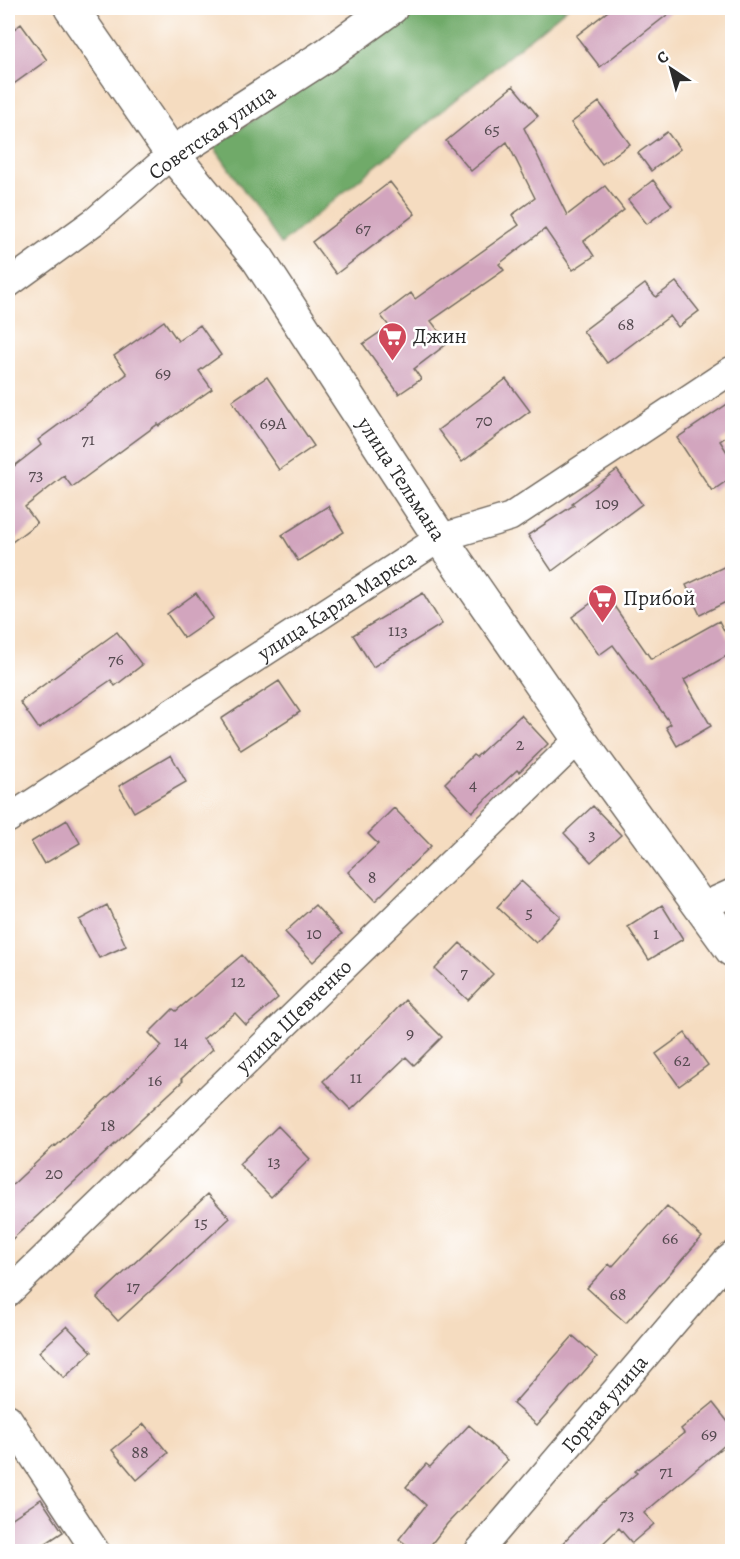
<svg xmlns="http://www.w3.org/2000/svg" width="740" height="1559" viewBox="0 0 740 1559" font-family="Alegreya,serif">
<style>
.forest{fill:#70aa69;stroke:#4e6a4a;stroke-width:1.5}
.building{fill:#d2a5be}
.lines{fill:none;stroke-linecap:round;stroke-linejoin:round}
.street-casing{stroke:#72695f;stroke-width:30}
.secondary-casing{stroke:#72695f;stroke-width:36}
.street{stroke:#fff;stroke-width:27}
.secondary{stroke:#fff;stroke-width:33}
.labels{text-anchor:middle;stroke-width:5;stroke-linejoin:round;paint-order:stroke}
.number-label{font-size:18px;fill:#554a50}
.street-label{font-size:21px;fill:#2b2b2b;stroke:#fff}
.poi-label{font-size:21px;fill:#2b2b2b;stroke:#fff;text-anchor:start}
</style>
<rect width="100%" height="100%" fill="#fff"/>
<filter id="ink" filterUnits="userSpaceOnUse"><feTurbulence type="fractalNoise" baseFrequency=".0167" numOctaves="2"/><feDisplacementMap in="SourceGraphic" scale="12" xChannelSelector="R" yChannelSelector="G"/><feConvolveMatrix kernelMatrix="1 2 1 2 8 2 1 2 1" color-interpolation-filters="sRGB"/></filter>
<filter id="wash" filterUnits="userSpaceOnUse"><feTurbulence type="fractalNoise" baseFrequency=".008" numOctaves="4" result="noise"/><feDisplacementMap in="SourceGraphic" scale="24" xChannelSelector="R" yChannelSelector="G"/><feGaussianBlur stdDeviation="1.35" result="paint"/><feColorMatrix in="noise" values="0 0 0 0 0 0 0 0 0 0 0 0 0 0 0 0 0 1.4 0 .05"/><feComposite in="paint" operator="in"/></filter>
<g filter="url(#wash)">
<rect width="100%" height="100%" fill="#f5dcc0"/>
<path class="forest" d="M 414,8 L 567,8 L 281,244 L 214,147 Z"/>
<g id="blocks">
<path class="building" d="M 612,8 L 676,8 L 600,67 L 576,36 Z
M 21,24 L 47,60 L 8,88 L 8,34 Z
M 513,86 L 538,116 L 524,128 L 567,215 L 605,186 L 624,210 L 584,241 L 594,256 L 573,270 L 545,229 L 499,264 L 504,270 L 431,321 L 448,343 L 414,369 L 421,379 L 399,394 L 363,344 L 389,326 L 381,316 L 411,293 L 415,299 L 519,225 L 512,215 L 535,198 L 507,142 L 471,171 L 446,141 Z
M 599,102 L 630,144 L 602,164 L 571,123 Z
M 667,132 L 680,149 L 651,171 L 638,153 Z
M 653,180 L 672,205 L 647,224 L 628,200 Z
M 390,182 L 415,214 L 336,274 L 312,242 Z
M 676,282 L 699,311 L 678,327 L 670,316 L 607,363 L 583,331 L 645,284 L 656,297 Z
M 164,321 L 178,341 L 200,325 L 221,355 L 199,371 L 212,389 L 159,426 L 158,424 L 72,487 L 64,476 L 25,507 L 37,523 L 8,545 L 8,471 L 41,445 L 38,440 L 127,374 L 114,356 Z
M 267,377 L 314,446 L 279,470 L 232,401 Z
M 506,379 L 530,411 L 462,462 L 438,430 Z
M 732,401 L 732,433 L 720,441 L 732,460 L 732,477 L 712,491 L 677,438 Z
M 617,470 L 642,504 L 552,571 L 528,535 L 574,505 L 572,503 Z
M 328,506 L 344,532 L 298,561 L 282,535 Z
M 732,563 L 732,599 L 700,615 L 686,585 Z
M 196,593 L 213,618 L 184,638 L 167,614 Z
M 423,593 L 442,624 L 373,667 L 353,635 Z
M 605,593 L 651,659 L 719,621 L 732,646 L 732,653 L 684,680 L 711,726 L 677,746 L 666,727 L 671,724 L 613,645 L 599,655 L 572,617 Z
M 117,632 L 142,665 L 115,686 L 111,680 L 39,729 L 20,702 Z
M 279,681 L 300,712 L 241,750 L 221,719 Z
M 521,715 L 548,744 L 519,772 L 517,770 L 472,812 L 445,783 L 473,755 L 476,757 Z
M 171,755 L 186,782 L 134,812 L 119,786 Z
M 593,806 L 621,835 L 591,862 L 564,833 Z
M 394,808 L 431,846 L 375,901 L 348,872 L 378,844 L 368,834 Z
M 67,820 L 80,843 L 44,864 L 31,842 Z
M 521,881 L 560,916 L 536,943 L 497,907 Z
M 107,905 L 126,946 L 99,958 L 79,920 Z
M 315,905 L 342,934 L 313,962 L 285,932 Z
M 662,905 L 683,939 L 649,960 L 628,927 Z
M 460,943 L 493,974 L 468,1000 L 435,969 Z
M 242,955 L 278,998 L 246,1025 L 235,1013 L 203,1039 L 213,1049 L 181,1079 L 183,1081 L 8,1243 L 8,1189 L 55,1145 L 56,1146 L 162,1046 L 149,1033 L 173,1009 L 176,1011 Z
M 405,1000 L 442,1037 L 414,1065 L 406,1057 L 351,1110 L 323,1081 L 378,1029 Z
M 685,1033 L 708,1065 L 679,1086 L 656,1054 Z
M 278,1126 L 310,1159 L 271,1197 L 239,1164 Z
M 208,1194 L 230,1218 L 118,1321 L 97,1298 Z
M 667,1206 L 702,1237 L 626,1323 L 587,1288 L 609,1264 L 612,1267 Z
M 67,1326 L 92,1352 L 64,1378 L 39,1352 Z
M 573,1336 L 597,1357 L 537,1425 L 513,1404 Z
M 713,1403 L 732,1427 L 732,1439 L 644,1513 L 654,1524 L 632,1543 L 619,1528 L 595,1551 L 555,1551 L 600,1504 L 637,1473 L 635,1471 L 684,1433 L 681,1429 Z
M 144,1424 L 168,1453 L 137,1480 L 112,1450 Z
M 469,1425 L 508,1460 L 447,1524 L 426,1551 L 415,1551 L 399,1539 L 426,1505 L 406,1487 L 426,1464 L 430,1467 Z
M 41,1499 L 63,1532 L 34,1551 L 16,1551 L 8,1538 L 8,1521 Z"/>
</g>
</g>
<g filter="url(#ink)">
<use href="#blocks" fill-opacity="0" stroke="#72695f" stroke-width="1.5"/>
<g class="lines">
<defs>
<g id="street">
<path d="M 8,284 L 95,221 L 172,154"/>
<path id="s1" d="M 8,819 L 440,538 L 510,517 L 732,370"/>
<path d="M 701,907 L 732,893"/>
<path id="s2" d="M 8,1293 L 579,739"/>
<path d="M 8,1418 L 96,1552"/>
<path id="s3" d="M 478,1552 L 726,1261 L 732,1256"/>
</g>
<g id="secondary">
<path id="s4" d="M 71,8 L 172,154 L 258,259 L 440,538 L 579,739 L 732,950"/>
<path d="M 172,154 L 326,55 L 391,8"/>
</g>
</defs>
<use href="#street" class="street-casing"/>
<use href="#secondary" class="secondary-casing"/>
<use href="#street" class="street"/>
<use href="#secondary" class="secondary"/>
</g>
</g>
<defs>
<symbol id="supermarket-pin" viewBox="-11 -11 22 30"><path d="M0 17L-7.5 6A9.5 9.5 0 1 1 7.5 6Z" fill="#d1495b" stroke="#fff"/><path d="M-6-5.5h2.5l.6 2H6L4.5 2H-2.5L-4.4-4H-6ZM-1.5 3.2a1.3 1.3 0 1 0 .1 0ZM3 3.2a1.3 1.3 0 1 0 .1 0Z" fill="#fff"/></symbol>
</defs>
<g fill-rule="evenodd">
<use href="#supermarket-pin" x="376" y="320" width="33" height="45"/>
<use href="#supermarket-pin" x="586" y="582" width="33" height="45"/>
</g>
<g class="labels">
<g class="number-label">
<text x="492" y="135">65</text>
<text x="363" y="234">67</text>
<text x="626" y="330">68</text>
<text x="163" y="379">69</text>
<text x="484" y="426">70</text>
<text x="273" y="429">69А</text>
<text x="88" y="445">71</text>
<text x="36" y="480">73</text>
<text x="607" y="509">109</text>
<text x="398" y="636">113</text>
<text x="116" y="665">76</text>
<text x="520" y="750">2</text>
<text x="473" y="790">4</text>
<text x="592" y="840">3</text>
<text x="372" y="883">8</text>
<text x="529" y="918">5</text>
<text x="314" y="939">10</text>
<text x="656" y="939">1</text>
<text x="464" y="978">7</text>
<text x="238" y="987">12</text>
<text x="410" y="1039">9</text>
<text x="181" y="1047">14</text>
<text x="682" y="1066">62</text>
<text x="356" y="1083">11</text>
<text x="155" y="1086">16</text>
<text x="108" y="1131">18</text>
<text x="274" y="1167">13</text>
<text x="54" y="1179">20</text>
<text x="201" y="1228">15</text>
<text x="670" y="1244">66</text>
<text x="133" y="1292">17</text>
<text x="618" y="1300">68</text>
<text x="709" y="1440">69</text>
<text x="140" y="1458">88</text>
<text x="666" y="1477">71</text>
<text x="627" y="1520">73</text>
</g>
<g class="street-label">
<text transform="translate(212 132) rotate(-35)" y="7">Советская улица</text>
<text dy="7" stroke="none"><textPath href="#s4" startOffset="576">улица Тельмана</textPath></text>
<text dy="7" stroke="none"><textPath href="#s1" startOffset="392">улица Карла Маркса</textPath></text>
<text dy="7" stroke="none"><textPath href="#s2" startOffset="398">улица Шевченко</textPath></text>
<text dy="7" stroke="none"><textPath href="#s3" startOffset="195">Горная улица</textPath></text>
</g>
<g class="poi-label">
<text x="413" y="343">Джин</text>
<text x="623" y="605">Прибой</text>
</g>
</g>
<rect width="740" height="1559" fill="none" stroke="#fff" stroke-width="30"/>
<g transform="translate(671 69) rotate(324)" stroke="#ffffff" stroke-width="4.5" paint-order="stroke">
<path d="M0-4.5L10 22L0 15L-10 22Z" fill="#2b2b2b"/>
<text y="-9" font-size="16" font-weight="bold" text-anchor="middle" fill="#2b2b2b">С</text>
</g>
</svg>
